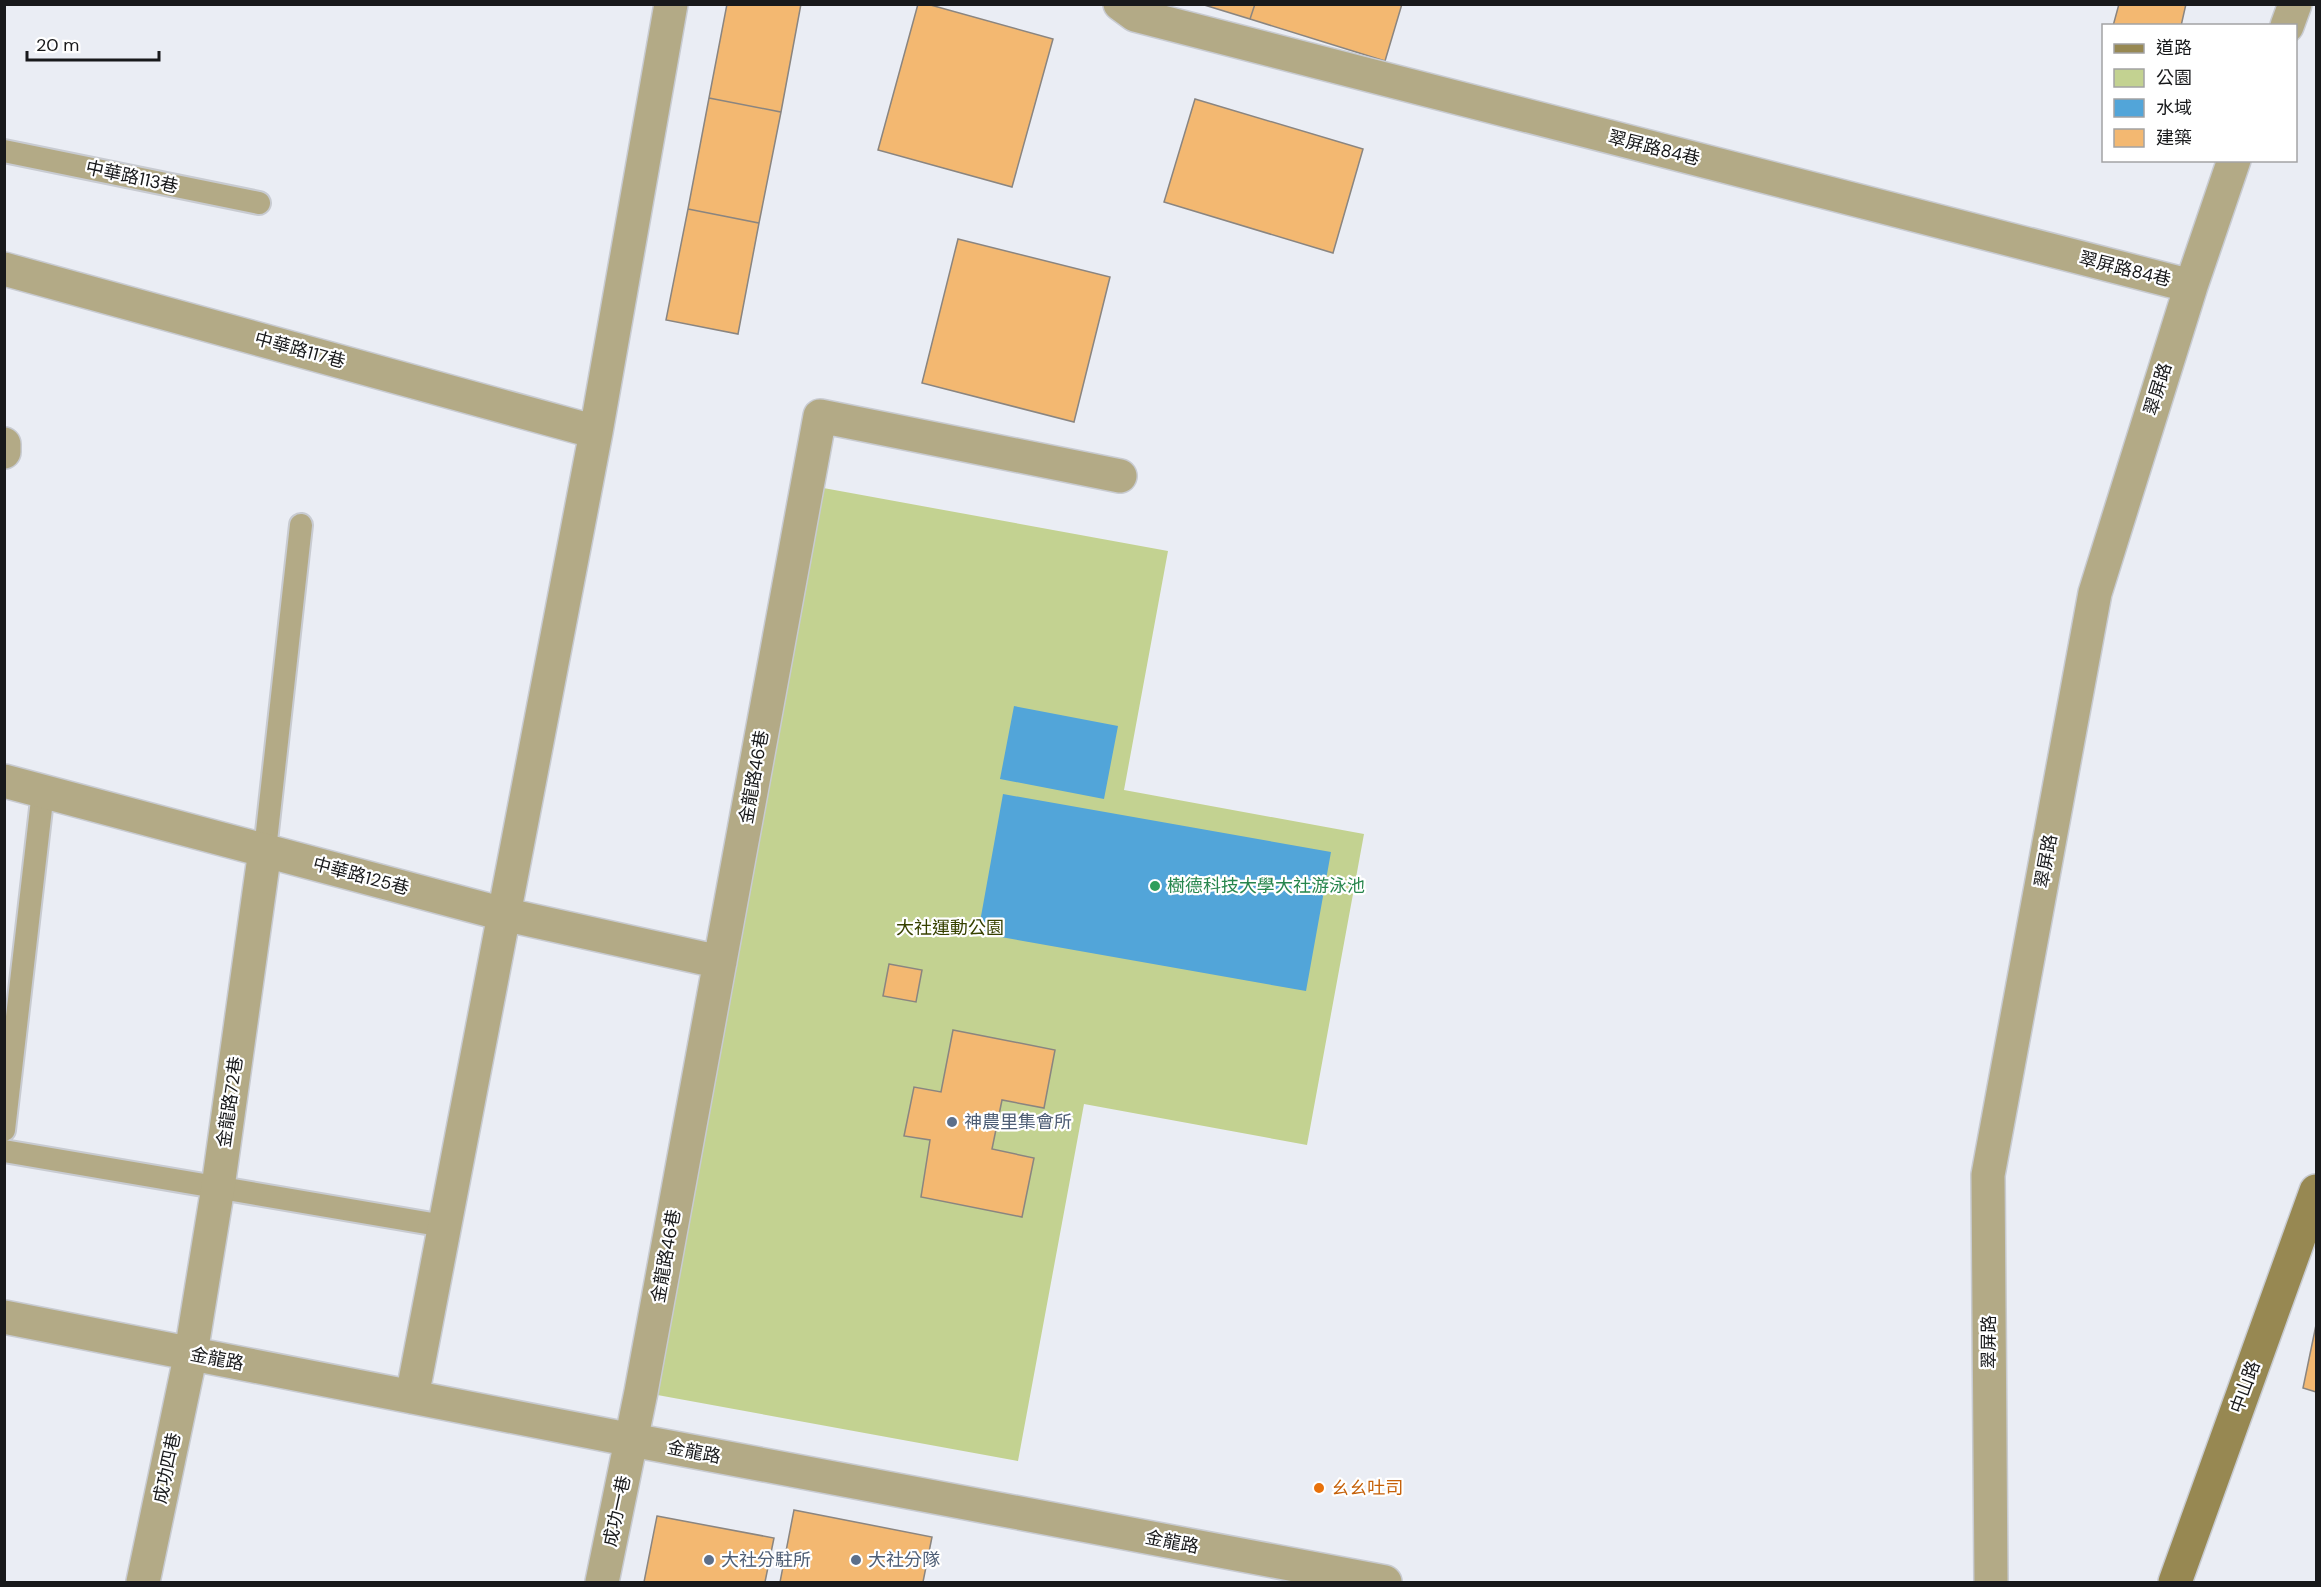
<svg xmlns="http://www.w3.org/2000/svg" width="2321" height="1587" viewBox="0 0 2321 1587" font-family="'DM Sans','Noto Sans TC',sans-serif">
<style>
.green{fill:#c3d291}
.water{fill:#52a5d9}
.building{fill:#f3b871;stroke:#8a8580;stroke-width:1.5}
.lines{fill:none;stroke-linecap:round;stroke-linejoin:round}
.service-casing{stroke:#c8cbd1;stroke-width:26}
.minor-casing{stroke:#c8cbd1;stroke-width:36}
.secondary-casing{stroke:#c8cbd1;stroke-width:36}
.service{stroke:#b3aa86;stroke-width:22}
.minor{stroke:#b3aa86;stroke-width:33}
.secondary{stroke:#978852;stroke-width:33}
.leisure-dot{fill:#2e9e5b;stroke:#fff;stroke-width:2}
.service-dot{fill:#5c6f8a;stroke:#fff;stroke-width:2}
.food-dot{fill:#e8710a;stroke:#fff;stroke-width:2}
.labels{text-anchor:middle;stroke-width:4.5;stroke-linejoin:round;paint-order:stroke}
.street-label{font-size:18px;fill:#18191b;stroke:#fff}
.leisure-label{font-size:18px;fill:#27864d;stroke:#fff;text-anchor:start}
.park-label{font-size:18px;fill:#374100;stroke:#fff}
.service-label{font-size:18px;fill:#4e5e75;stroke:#fff;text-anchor:start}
.food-label{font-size:18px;fill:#c56008;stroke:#fff;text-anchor:start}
</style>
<rect width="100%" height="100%" fill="#eaedf4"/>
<path class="green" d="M 807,485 L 1168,551 L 1124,790 L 1364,834 L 1307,1145 L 1084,1104 L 1018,1461 L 641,1392 Z"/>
<path class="water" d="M 1014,706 L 1118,726 L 1104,799 L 1000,779 Z
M 1003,794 L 1331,852 L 1306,991 L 978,933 Z"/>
<path class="building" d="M 727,4 L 801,4 L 781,112 L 709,98 Z
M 918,4 L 927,4 L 1053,39 L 1012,187 L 878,150 Z
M 1201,4 L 1255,4 L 1250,19 Z
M 1255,4 L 1402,4 L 1385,61 L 1250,19 Z
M 2119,4 L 2186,4 L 2181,26 L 2113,26 Z
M 709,98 L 781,112 L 759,223 L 688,209 Z
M 1195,99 L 1363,149 L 1333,253 L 1164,202 Z
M 688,209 L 759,223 L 738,334 L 666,320 Z
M 958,239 L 1110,277 L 1074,422 L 922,383 Z
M 889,964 L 922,970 L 916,1002 L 883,996 Z
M 953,1030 L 1055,1050 L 1044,1108 L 1002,1100 L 992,1149 L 1034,1158 L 1022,1217 L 921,1197 L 930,1140 L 904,1136 L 914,1087 L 941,1092 Z
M 2316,1325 L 2316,1392 L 2303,1388 Z
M 794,1510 L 932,1537 L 923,1582 L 780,1582 Z
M 657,1516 L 774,1538 L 765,1582 L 644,1582 Z"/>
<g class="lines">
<defs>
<path id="service" d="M 4,151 L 259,203
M 265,850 L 301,525
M 4,1130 L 43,791
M 4,1151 L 444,1226"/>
<path id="minor" d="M 1120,4 L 1135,15 L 2191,286
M 2287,26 L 2295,4
M 4,269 L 596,432
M 4,444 L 4,452
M 4,781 L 503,914 L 720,962
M 4,1317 L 632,1440 L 1385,1582
M 412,1397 L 596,432 L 671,4
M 143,1582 L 191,1353 L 218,1187 L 265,850
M 602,1582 L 641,1392 L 820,416 L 1120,476
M 1991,1582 L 1988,1175 L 2095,593 L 2191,286 L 2234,160"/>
<path id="secondary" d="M 2175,1582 L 2316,1191"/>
</defs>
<use href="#service" class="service-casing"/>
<use href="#minor" class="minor-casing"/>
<use href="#secondary" class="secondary-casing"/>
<use href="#service" class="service"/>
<use href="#minor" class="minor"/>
<use href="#secondary" class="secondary"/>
</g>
<circle class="leisure-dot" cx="1155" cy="886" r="6"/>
<g class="service-dot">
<circle cx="952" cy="1122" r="6"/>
<circle cx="709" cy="1560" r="6"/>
<circle cx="856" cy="1560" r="6"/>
</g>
<circle class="food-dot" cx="1319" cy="1488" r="6"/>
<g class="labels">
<g class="street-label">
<text transform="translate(1654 148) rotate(14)" y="6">翠屏路84巷</text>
<text transform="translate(132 177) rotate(12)" y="6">中華路113巷</text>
<text transform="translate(2125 269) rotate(14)" y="6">翠屏路84巷</text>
<text transform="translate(300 350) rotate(15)" y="6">中華路117巷</text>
<text transform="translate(2158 389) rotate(-73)" y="6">翠屏路</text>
<text transform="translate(754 777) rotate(-80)" y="6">金龍路46巷</text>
<text transform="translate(2046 861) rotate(-80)" y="6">翠屏路</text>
<text transform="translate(361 876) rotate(15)" y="6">中華路125巷</text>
<text transform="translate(230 1102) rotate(-82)" y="6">金龍路72巷</text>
<text transform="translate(666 1256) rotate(-80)" y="6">金龍路46巷</text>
<text transform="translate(1989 1342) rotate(-90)" y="6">翠屏路</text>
<text transform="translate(217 1359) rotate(11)" y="6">金龍路</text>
<text transform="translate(2245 1387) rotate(-70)" y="6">中山路</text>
<text transform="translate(694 1452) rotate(11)" y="6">金龍路</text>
<text transform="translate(167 1468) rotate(-78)" y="6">成功四巷</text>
<text transform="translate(617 1511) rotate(-78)" y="6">成功一巷</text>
<text transform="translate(1172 1542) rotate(11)" y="6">金龍路</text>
</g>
<g class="leisure-label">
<text x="1167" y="892">樹德科技大學大社游泳池</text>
</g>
<g class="park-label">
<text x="950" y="934">大社運動公園</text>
</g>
<g class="service-label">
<text x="964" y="1128">神農里集會所</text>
<text x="721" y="1566">大社分駐所</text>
<text x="868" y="1566">大社分隊</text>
</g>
<g class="food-label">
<text x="1331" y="1494">ㄠㄠ吐司</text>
</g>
</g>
<rect width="2321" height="1587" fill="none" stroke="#18191b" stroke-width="12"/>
<rect x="2102" y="24" width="195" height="138" fill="#ffffff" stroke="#a3a3a4" stroke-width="1.5"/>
<rect x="2114" y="44" width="30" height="9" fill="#978852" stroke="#a3a3a4" stroke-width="1.5"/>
<text x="2156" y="54" font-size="18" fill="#18191b">道路</text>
<rect x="2114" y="69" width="30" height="18" fill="#c3d291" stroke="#a3a3a4" stroke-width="1.5"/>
<text x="2156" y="84" font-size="18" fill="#18191b">公園</text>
<rect x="2114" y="99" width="30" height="18" fill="#52a5d9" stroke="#a3a3a4" stroke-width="1.5"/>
<text x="2156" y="114" font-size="18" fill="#18191b">水域</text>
<rect x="2114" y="129" width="30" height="18" fill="#f3b871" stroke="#a3a3a4" stroke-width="1.5"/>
<text x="2156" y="144" font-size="18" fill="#18191b">建築</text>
<path d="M27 51v9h132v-9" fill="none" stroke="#18191b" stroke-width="3"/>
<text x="36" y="51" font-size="18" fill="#18191b" stroke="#ffffff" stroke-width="4.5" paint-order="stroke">20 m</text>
</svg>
